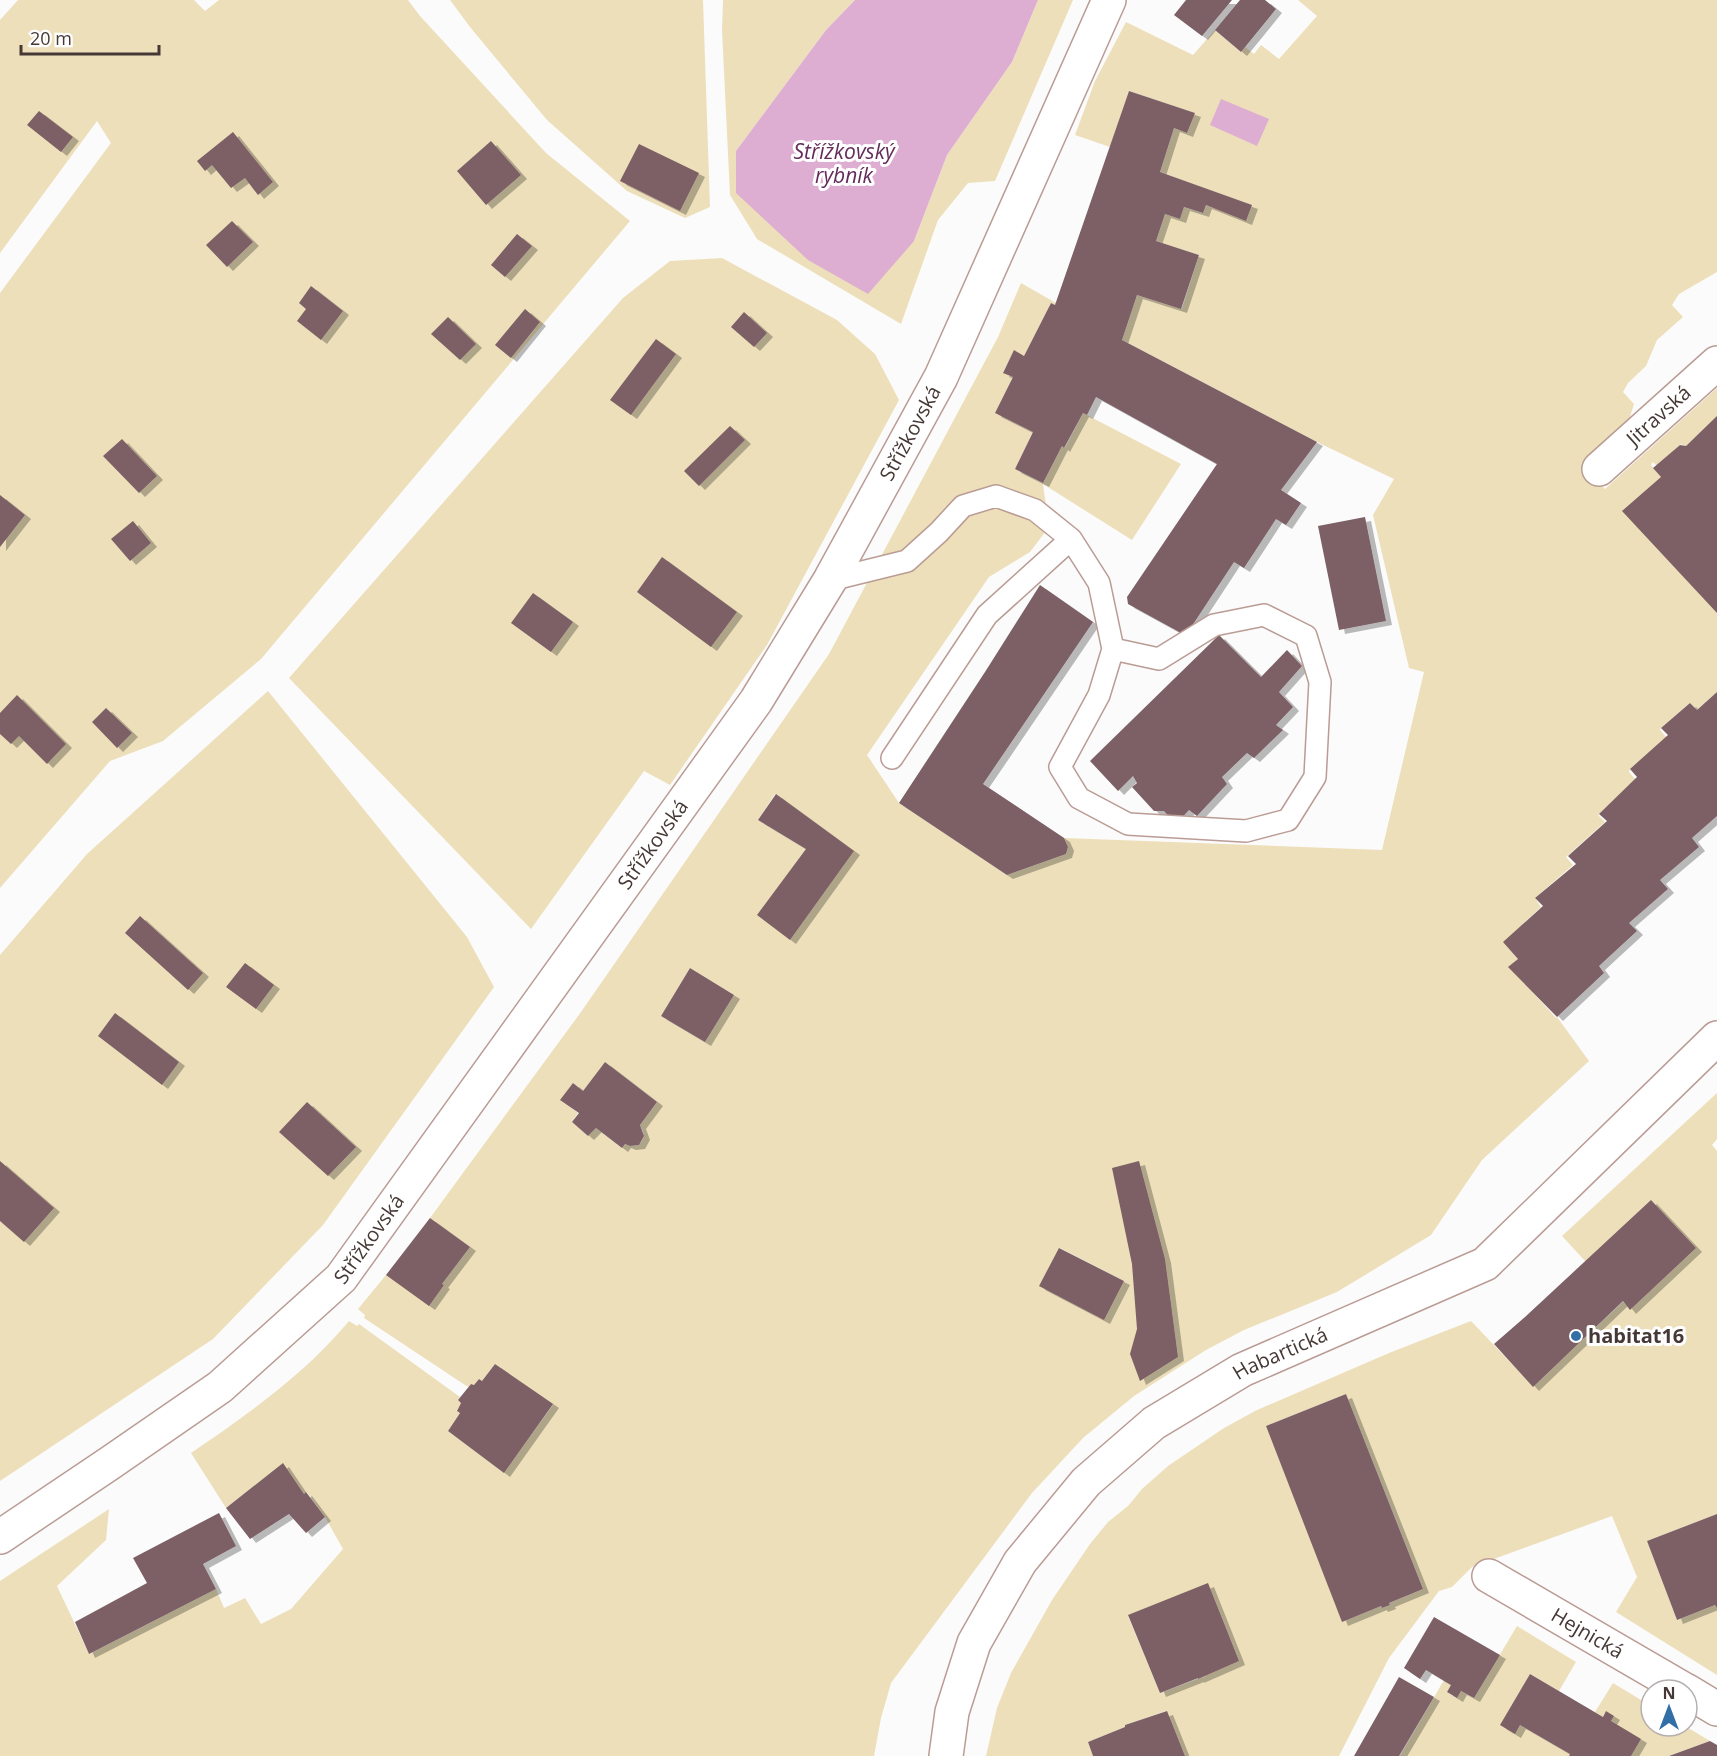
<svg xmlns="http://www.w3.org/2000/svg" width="1717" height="1756" viewBox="0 0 1717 1756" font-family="'Open Sans',sans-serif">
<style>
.green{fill:#eddfba;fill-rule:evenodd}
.water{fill:#ddaed2}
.building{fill:#7c6066;filter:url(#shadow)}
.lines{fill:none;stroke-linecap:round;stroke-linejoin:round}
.lane-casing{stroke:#ba9c95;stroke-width:24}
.street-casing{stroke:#ba9c95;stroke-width:36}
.lane{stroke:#fff;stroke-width:21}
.street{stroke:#fff;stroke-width:33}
.poi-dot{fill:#316fa6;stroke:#fff;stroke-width:2}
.labels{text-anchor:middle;stroke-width:6;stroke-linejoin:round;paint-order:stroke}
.street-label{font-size:20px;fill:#453835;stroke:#fff}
.poi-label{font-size:20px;font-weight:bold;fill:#453835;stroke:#fff;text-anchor:start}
.water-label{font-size:21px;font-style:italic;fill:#642c5a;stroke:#fff}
</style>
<defs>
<filter id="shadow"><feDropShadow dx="6" dy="4" stdDeviation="0" flood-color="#0004"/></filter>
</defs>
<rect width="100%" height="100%" fill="#fbfbfb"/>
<path class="green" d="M 18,0 L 194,0 L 205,11 L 219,0 L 408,0 L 420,16 L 546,153 L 630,221 L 261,659 L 163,741 L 110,761 L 0,888 L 0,293 L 111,143 L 97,121 L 0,253 L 0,20 Z
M 450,0 L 703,0 L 710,207 L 685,218 L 627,191 L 547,120 L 470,27 Z
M 723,0 L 855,0 L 826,30 L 736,151 L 736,193 L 914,241 L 947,155 L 1012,62 L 1038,0 L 1073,0 L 995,181 L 968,183 L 938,220 L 901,324 L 757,239 L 730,195 L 722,30 Z
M 1298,0 L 1717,0 L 1717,272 L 1679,294 L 1672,305 L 1683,317 L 1657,340 L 1646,366 L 1628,383 L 1623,392 L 1634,404 L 1628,423 L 1581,464 L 1605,489 L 1717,388 L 1717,417 L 1686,446 L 1684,446 L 1681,444 L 1657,466 L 1653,462 L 1651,465 L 1661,477 L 1717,613 L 1717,692 L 1697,710 L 1690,703 L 1661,728 L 1660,730 L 1667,738 L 1630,769 L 1629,772 L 1636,780 L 1598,815 L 1605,822 L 1566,857 L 1573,865 L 1535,898 L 1541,907 L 1504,942 L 1518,959 L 1510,967 L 1556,1018 L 1557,1017 L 1589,1061 L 1482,1160 L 1431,1235 L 1337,1292 L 1244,1330 L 1206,1350 L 1134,1396 L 1083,1438 L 1032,1493 L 891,1683 L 881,1718 L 874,1756 L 0,1756 L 0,1581 L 109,1509 L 106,1540 L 57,1586 L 89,1654 L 216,1589 L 224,1608 L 245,1598 L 261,1624 L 291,1609 L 343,1549 L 325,1517 L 307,1492 L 304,1494 L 283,1464 L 226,1508 L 191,1453 C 248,1414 305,1374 349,1321 L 357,1326 L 359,1324 L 460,1397 L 458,1400 L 461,1403 L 457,1411 L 460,1413 L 448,1431 L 504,1472 L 553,1405 L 495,1364 L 482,1381 L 479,1379 L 474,1385 L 471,1384 L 468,1387 L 364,1318 L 365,1315 L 358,1309 L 386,1275 L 442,1284 L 470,1247 L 430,1218 L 581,1012 L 829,654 L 998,337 L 1021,283 L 1056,303 L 1055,305 L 1051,303 L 1024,356 L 1014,351 L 1003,372 L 1013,377 L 995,413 L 1033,432 L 1015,469 L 1043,483 L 1062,446 L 1065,448 L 1083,413 L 1181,464 L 1132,540 L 1043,484 L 1049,527 L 1030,552 L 989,577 L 867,755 L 899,803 L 1007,875 L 1066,854 L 1068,847 L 1064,838 L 1382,850 L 1424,672 L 1409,668 L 1373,515 L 1394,479 L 1317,442 L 1122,340 L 1137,295 L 1182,309 L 1199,255 L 1156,241 L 1165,214 L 1180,219 L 1184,207 L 1202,213 L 1206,205 L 1246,220 L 1251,205 L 1160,172 L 1174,128 L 1187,133 L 1194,113 L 1129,91 L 1110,147 L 1075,135 L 1095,81 L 1126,22 L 1193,55 L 1215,30 L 1241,52 L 1245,47 L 1254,54 L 1261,45 L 1279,59 L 1317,16 ZM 775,794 L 853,851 L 806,849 L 758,820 ZM 690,968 L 734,995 L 705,1042 L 661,1016 ZM 605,1062 L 657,1102 L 640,1125 C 649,1137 640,1151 625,1144 L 622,1148 L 596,1128 L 588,1136 L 572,1122 L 578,1113 L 561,1100 L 573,1083 L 583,1091 ZM 1060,1248 L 1124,1281 L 1039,1286 Z
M 722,258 L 837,320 L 875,354 L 899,400 L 767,645 L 670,785 L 644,771 L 531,929 L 289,678 L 623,298 L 670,261 Z
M 268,691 L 467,937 L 494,987 L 323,1225 L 213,1339 L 0,1481 L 0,955 L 87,854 Z
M 1717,1093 L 1717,1139 L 1712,1145 L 1717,1151 L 1717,1514 L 1647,1541 L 1677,1620 L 1715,1605 L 1717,1606 L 1717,1675 L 1616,1612 L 1637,1577 L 1612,1516 L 1472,1567 L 1452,1587 L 1439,1591 L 1389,1658 L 1339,1756 L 1185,1756 L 1166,1711 L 1125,1725 L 1125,1727 L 1088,1742 L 1093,1756 L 986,1756 L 997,1708 L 1011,1673 L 1052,1600 L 1090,1544 L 1108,1522 L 1128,1506 L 1142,1489 L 1168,1466 L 1224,1428 L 1257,1410 L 1389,1353 L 1471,1321 L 1533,1386 L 1623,1302 L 1631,1309 L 1694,1249 L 1585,1261 L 1562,1236 ZM 1346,1394 L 1423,1589 L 1389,1603 L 1390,1605 L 1382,1608 L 1381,1606 L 1343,1621 L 1266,1426 ZM 1128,1616 L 1206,1676 L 1160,1693 Z
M 1517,1626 L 1576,1662 L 1559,1691 L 1530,1674 L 1501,1724 L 1520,1725 L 1570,1754 L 1569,1756 L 1400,1756 L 1444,1680 L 1451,1685 L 1447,1692 L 1456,1698 L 1461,1691 L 1474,1698 Z
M 1613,1683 L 1651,1706 L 1651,1726 L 1685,1726 L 1710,1741 L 1669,1756 L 1631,1756 L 1611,1721 L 1614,1716 L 1606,1712 L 1603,1717 L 1595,1712 Z"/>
<path class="water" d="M 855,0 L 1038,0 L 1012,62 L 947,155 L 914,241 L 868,294 L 808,260 L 736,193 L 736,151 L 826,30 Z
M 1221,99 L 1269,119 L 1257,146 L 1210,125 Z"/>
<path class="building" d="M 1186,0 L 1232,0 L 1202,36 L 1174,15 Z
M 1240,0 L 1265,0 L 1276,9 L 1241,52 L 1215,30 Z
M 1129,91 L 1195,113 L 1187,133 L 1174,128 L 1160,172 L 1252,205 L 1246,221 L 1206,205 L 1203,213 L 1184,207 L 1180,219 L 1165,214 L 1156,241 L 1199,255 L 1181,309 L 1137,295 L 1122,340 L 1317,442 L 1281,490 L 1301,503 L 1286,525 L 1276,519 L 1244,568 L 1234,562 L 1188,632 L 1181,633 L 1128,604 L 1127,597 L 1217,464 L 1096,397 L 1087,415 L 1083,413 L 1064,448 L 1062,446 L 1043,483 L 1015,469 L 1033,432 L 995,413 L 1013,377 L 1003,373 L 1014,350 L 1024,356 L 1051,303 L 1055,305 Z
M 39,111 L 73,137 L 61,152 L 27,125 Z
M 233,132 L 273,182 L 258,195 L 245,178 L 231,188 L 212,165 L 205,171 L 197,161 Z
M 491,141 L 521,175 L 486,205 L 457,171 Z
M 639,144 L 699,173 L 680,211 L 620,181 Z
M 232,221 L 253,242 L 227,267 L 206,245 Z
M 517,234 L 532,246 L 505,277 L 491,265 Z
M 311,286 L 343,311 L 321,340 L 297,321 L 306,309 L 299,303 Z
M 525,309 L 540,322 L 511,358 L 495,345 Z
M 744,312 L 767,333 L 754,347 L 731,327 Z
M 448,317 L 476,344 L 460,360 L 431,334 Z
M 656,339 L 676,354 L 631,415 L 610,400 Z
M 1717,416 L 1717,613 L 1622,511 L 1661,477 L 1653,468 L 1680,445 L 1686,446 Z
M 730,426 L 745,440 L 699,486 L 684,471 Z
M 122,439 L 157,476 L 139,493 L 103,456 Z
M 0,495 L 25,515 L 0,547 Z
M 1365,517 L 1386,621 L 1339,630 L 1318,526 Z
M 133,521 L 151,543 L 130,561 L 111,539 Z
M 662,557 L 737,612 L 711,647 L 637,592 Z
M 1040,585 L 1093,622 L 983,784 L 1064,838 L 1068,847 L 1066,854 L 1007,875 L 899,803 L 985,672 Z
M 533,593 L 573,622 L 551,652 L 511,623 Z
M 1219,635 L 1261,677 L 1287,650 L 1302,666 L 1279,692 L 1293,707 L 1276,725 L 1283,730 L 1254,758 L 1247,753 L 1222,777 L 1227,784 L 1197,816 L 1189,810 L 1176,824 L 1164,811 L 1154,811 L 1132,787 L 1137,783 L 1133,776 L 1118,791 L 1090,761 Z
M 1717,692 L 1717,816 L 1692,838 L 1699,847 L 1660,880 L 1668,889 L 1629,923 L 1637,931 L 1599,966 L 1604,973 L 1557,1017 L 1508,967 L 1518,959 L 1503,942 L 1543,906 L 1535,898 L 1576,864 L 1568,856 L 1607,821 L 1599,814 L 1637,777 L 1630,769 L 1668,735 L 1661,728 L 1690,703 L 1697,710 Z
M 17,695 L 66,744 L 47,764 L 19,736 L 11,744 L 0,734 L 0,713 Z
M 106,708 L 132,733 L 117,748 L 92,722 Z
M 776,794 L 854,851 L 790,940 L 757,915 L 806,849 L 758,820 Z
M 140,916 L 203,973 L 188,990 L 125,933 Z
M 245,963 L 274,985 L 256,1009 L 226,987 Z
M 690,968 L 734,995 L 705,1042 L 661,1016 Z
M 115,1013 L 179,1062 L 162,1085 L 98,1036 Z
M 605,1062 L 657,1102 L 640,1125 L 644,1136 L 639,1145 L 630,1146 L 625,1144 L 622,1148 L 596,1128 L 588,1136 L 572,1122 L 579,1113 L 560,1100 L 573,1083 L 583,1091 Z
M 307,1102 L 356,1147 L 328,1176 L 279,1132 Z
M 0,1161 L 54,1208 L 24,1242 L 0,1221 Z
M 1139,1161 L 1165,1259 L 1178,1357 L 1140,1381 L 1130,1354 L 1137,1329 L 1132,1264 L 1112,1168 Z
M 1651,1200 L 1696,1248 L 1630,1310 L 1623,1301 L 1533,1387 L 1494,1344 L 1525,1317 Z
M 430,1218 L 470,1247 L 442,1284 L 444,1285 L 429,1306 L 386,1275 Z
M 1059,1248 L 1124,1281 L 1104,1320 L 1039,1286 Z
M 495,1364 L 553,1404 L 504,1473 L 448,1431 L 460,1413 L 457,1411 L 461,1403 L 458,1400 L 471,1384 L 474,1385 L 479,1379 L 482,1381 Z
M 1346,1394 L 1423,1589 L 1389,1603 L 1390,1605 L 1382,1608 L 1381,1606 L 1342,1622 L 1266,1426 Z
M 283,1463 L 304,1494 L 306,1492 L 325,1517 L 306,1533 L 289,1514 L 250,1539 L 226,1508 Z
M 219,1513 L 236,1546 L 203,1564 L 216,1589 L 89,1654 L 75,1622 L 147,1583 L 133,1558 Z
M 1717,1514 L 1717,1608 L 1715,1605 L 1677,1620 L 1647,1541 Z
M 1208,1583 L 1239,1661 L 1198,1679 L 1198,1678 L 1160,1693 L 1128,1615 Z
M 1434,1617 L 1500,1655 L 1474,1698 L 1461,1691 L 1457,1698 L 1447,1692 L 1451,1685 L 1426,1670 L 1420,1679 L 1404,1668 Z
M 1530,1674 L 1603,1717 L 1606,1711 L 1614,1716 L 1611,1721 L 1641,1739 L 1631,1756 L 1569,1756 L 1570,1754 L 1520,1725 L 1515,1734 L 1500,1725 Z
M 1399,1677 L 1434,1697 L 1399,1756 L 1354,1756 Z
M 1167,1711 L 1185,1756 L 1093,1756 L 1088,1742 L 1125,1727 L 1125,1725 Z
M 1710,1741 L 1717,1745 L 1717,1756 L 1669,1756 Z"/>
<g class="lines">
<defs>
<path id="lane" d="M 830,580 L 907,561 L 939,532 L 963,506 L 996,496 L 1035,510 L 1071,539 L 1099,583 L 1113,649 L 1099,695 L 1060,767 L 1079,798 L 1128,824 L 1246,831 L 1288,820 L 1315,777 L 1320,682 L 1306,636 L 1264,615 L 1214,625 L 1159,659 L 1113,649
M 892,758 L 987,615 L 1071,539"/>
<g id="street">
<path id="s1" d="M 1599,469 L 1717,363"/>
<path id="s2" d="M 0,1537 L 110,1463 L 220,1387 L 341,1278 L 756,701 L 830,580 L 941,377 L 1109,0"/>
<path id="s3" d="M 1489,1576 L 1685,1690"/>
<path d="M 1687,1691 L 1717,1709"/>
<path id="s4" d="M 946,1756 L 952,1712 L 974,1643 L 1020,1562 L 1086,1482 L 1154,1423 L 1242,1370 L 1485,1264 L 1717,1038"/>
</g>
</defs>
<use href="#lane" class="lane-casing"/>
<use href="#street" class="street-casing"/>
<use href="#lane" class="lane"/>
<use href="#street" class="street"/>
</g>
<circle class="poi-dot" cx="1576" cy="1336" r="6"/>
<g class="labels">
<g class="street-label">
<text dy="7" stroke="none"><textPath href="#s1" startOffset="80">Jitravská</textPath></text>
<text dy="7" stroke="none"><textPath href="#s2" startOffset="1449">Střížkovská</textPath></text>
<text dy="7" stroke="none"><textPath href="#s2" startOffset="963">Střížkovská</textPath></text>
<text dy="7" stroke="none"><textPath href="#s2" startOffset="477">Střížkovská</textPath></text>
<text dy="7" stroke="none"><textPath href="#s4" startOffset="548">Habartická</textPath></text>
<text dy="7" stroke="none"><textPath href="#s3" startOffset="114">Hejnická</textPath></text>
</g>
<g class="poi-label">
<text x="1588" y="1343">habitat16</text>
</g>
<g class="water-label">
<text x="844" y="159">Střížkovský<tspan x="844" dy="24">rybník</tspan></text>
</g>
</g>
<g transform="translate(1669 1708)"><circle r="28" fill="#ffffff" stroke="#b5afae" stroke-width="1.5"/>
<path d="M0-4.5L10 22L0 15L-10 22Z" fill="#316fa6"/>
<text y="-9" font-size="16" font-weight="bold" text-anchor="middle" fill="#453835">N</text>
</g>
<path d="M21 45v9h138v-9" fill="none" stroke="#453835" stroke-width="3"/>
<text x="30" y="45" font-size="18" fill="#453835" stroke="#ffffff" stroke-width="4.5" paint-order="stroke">20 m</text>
</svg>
